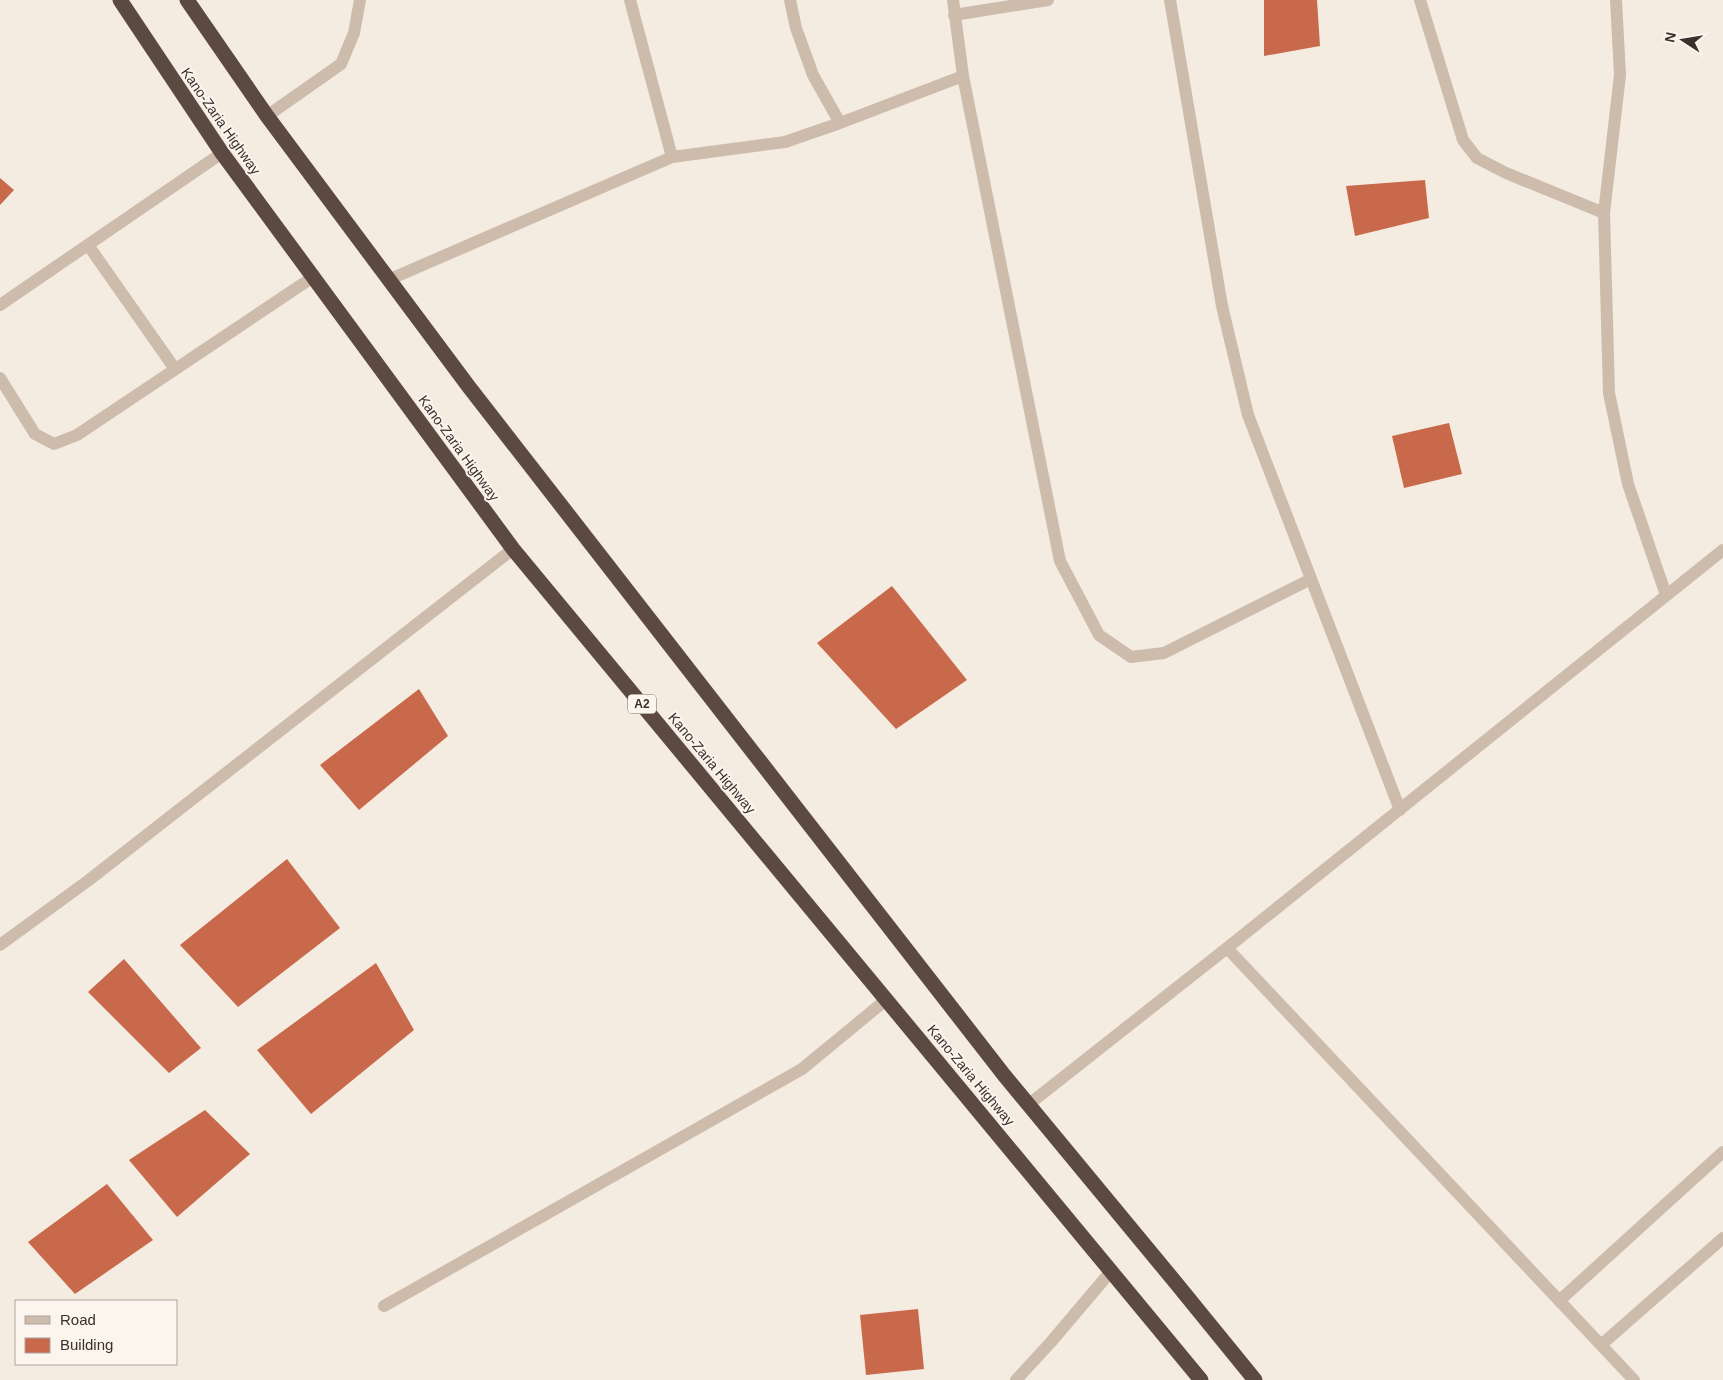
<svg xmlns="http://www.w3.org/2000/svg" width="1723" height="1380" viewBox="0 0 1723 1380" font-family="Helvetica,sans-serif">
<style>
.building{fill:#c8694b}
.lines{fill:none;stroke-linecap:round;stroke-linejoin:round}
.lane{stroke:#cdbbac;stroke-width:12}
.street{stroke:#cdbbac;stroke-width:12}
.highway{stroke:#5c4a42;stroke-width:15}
.labels{text-anchor:middle;stroke-width:4;stroke-linejoin:round;paint-order:stroke}
.shield{fill:#fbf5ee;stroke:#756b66;stroke-width:1}
.shield-label{font-size:12px;font-weight:bold;fill:#3b302b}
.street-label{font-size:14px;fill:#3b302b;stroke:#fbf5ee}
</style>
<rect width="100%" height="100%" fill="#f4ebe1"/>
<path class="building" d="M 1264,0 L 1317,0 L 1320,46 L 1264,56 Z
M 0,178 L 14,190 L 0,205 Z
M 1425,180 L 1429,218 L 1355,236 L 1346,186 Z
M 1449,423 L 1462,474 L 1404,488 L 1392,436 Z
M 892,586 L 967,680 L 896,729 L 817,643 Z
M 419,689 L 448,736 L 359,810 L 320,765 Z
M 287,859 L 340,928 L 238,1007 L 180,945 Z
M 124,959 L 201,1048 L 169,1073 L 88,992 Z
M 376,963 L 414,1030 L 311,1114 L 257,1050 Z
M 205,1110 L 250,1154 L 177,1217 L 129,1160 Z
M 107,1184 L 153,1240 L 75,1294 L 28,1242 Z
M 918,1309 L 924,1369 L 866,1375 L 860,1315 Z"/>
<g class="lines">
<path class="lane" d="M 88,245 L 175,369
M 0,305 L 222,153
M 0,378 L 35,434 L 54,444 L 77,435 L 313,277
M 1227,948 L 1634,1380
M 1559,1301 L 1723,1152
M 1601,1345 L 1723,1238"/>
<path class="street" d="M 630,0 L 672,157
M 790,0 L 796,28 L 813,75 L 840,123
M 953,0 L 963,76 L 1060,561 L 1099,635 L 1131,657 L 1164,653 L 1311,579
M 1170,0 L 1222,306 L 1248,415 L 1400,810
M 1420,0 L 1463,140 L 1477,158 L 1506,173 L 1604,213
M 1616,0 L 1620,75 L 1604,213 L 1609,393 L 1628,484 L 1666,595
M 954,15 L 1048,0
M 267,116 L 341,64 L 354,33 L 360,0
M 388,280 L 672,157 L 785,142 L 840,123 L 963,76
M 0,945 L 89,880 L 513,549
M 1028,1105 L 1227,948 L 1723,550
M 384,1306 L 802,1069 L 887,999
M 1016,1380 L 1051,1342 L 1112,1270"/>
<path class="highway" d="M 120,0 L 222,153 L 513,549 L 1201,1380
M 187,0 L 267,116 L 469,387 L 1004,1075 L 1176,1283 L 1255,1380"/>
</g>
<g class="labels">
<rect class="shield" x="628" y="694.5" width="28" height="19" rx="4"/>
<g class="shield-label">
<text x="642" y="708">A2</text>
</g>
<g class="street-label">
<text transform="translate(221 121) rotate(55)" y="5">Kano-Zaria Highway</text>
<text transform="translate(459 448) rotate(54)" y="5">Kano-Zaria Highway</text>
<text transform="translate(712 763) rotate(50)" y="5">Kano-Zaria Highway</text>
<text transform="translate(971 1075) rotate(50)" y="5">Kano-Zaria Highway</text>
</g>
</g>
<rect x="15" y="1300" width="162" height="65" fill="#fbf5ee" stroke="#aea6a0"/>
<rect x="25" y="1316" width="25" height="8" fill="#cdbbac" stroke="#aea6a0"/>
<text x="60" y="1325" font-size="15" fill="#3b302b">Road</text>
<rect x="25" y="1338" width="25" height="15" fill="#c8694b" stroke="#aea6a0"/>
<text x="60" y="1350" font-size="15" fill="#3b302b">Building</text>
<g transform="translate(1683 40) rotate(282)" stroke="#fbf5ee" stroke-width="4" paint-order="stroke">
<path d="M0-4L9 19L0 12L-9 19Z" fill="#3b302b"/>
<text y="-8" font-size="14" font-weight="bold" text-anchor="middle" fill="#3b302b">N</text>
</g>
</svg>
